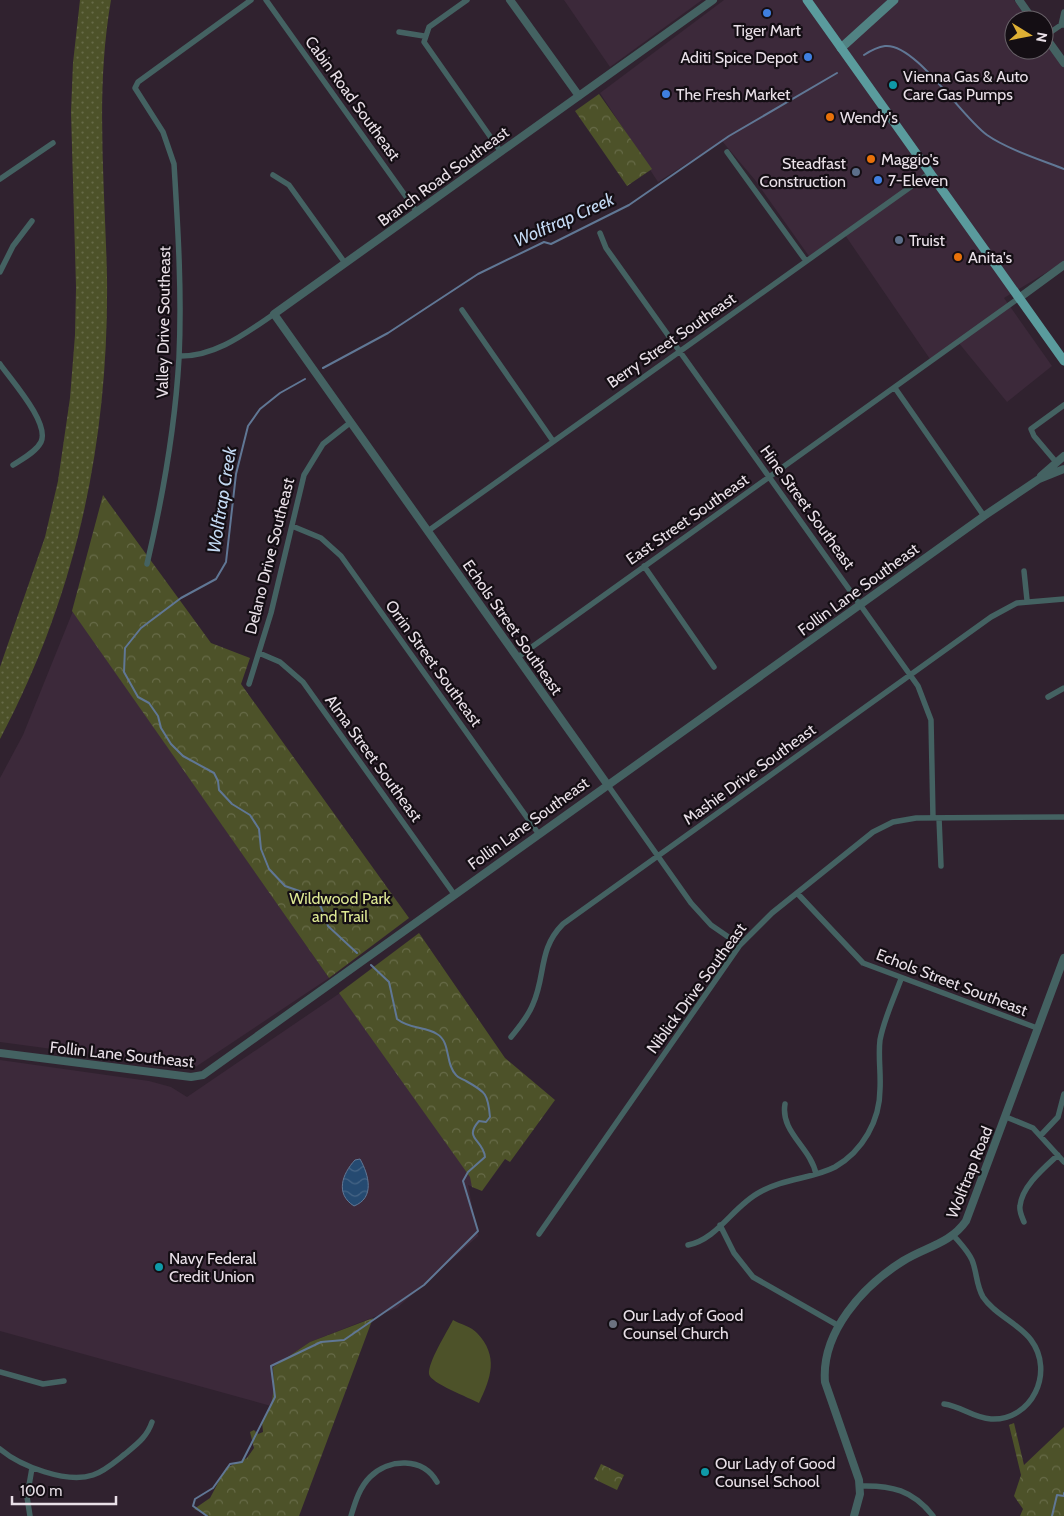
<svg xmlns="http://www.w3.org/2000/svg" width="1064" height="1516" viewBox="0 0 1064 1516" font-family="Cabin,sans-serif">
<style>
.built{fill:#3c293a}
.grass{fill:url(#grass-dots)}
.forest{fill:url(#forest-crowns)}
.garden{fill:#4d5229}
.water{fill:url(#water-waves);stroke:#607795}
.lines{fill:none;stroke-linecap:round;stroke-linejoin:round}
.stream{stroke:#607795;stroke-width:2}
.minor{stroke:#446262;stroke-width:5.5}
.tertiary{stroke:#446262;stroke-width:8}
.secondary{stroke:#518283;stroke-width:9}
.primary{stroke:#5a9b9d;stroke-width:9}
.shop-dot{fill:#3f7fe0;stroke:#140e14;stroke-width:2}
.culture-dot{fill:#0f9aa8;stroke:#140e14;stroke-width:2}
.food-dot{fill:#e8710a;stroke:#140e14;stroke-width:2}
.service-dot{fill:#5c6f8a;stroke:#140e14;stroke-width:2}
.worship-dot{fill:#6b7280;stroke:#140e14;stroke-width:2}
.labels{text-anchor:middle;stroke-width:4.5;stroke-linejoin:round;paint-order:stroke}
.poi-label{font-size:16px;fill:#e9e0e8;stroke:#140e14;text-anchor:start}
.street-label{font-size:16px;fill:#e9e0e8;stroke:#140e14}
.park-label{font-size:16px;fill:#dde893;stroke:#140e14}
.water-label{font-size:18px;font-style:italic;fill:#c3d9f3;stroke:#140e14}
</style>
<defs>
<pattern id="grass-dots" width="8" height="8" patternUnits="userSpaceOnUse" patternTransform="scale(1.25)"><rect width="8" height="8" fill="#4d5229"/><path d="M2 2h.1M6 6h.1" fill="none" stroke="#676b48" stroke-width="1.8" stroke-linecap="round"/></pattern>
<pattern id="forest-crowns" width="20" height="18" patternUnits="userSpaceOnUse" patternTransform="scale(1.25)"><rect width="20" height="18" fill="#4d5229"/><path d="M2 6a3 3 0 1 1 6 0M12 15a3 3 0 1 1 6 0" fill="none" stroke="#676b48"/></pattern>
<pattern id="water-waves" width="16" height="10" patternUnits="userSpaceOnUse" patternTransform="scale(1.25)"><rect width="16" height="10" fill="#254a71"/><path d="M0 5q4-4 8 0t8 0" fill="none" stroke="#456485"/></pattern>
</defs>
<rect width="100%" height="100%" fill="#30222f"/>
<path class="built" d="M 564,0 L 702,0 L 610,67 Z
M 724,0 L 1014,0 L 1029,20 L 1014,20 L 1014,50 L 1044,50 L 1044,39 L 1064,66 L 1064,262 L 1004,298 L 1052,366 L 1007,402 L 958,342 L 932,362 L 845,235 L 811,259 L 755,180 L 722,141 L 658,182 L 600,93 Z
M 73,611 L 329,978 L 194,1068 L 0,1042 L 0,778 L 23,735 Z
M 340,993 L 471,1177 L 473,1187 L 468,1185 L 478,1236 L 397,1308 L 310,1342 L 273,1367 L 274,1397 L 271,1406 L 0,1331 L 0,1060 L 149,1081 L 171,1087 L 187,1097 Z"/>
<path class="grass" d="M 80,0 L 111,0 C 95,92 105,185 107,277 C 109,440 77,594 0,739 L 0,667 L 45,537 L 58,481 L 70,398 L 75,335 L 76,287 L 71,112 L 73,63 Z"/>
<path class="forest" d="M 599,94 L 652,169 L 627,186 L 575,111 Z
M 103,495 L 211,643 L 250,658 L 241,684 L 409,918 L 329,978 L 72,611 Z
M 419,933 L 505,1058 L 555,1100 L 510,1162 L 505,1159 L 482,1191 L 472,1187 L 470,1177 L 339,993 Z
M 373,1318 L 299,1516 L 209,1516 L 194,1509 L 210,1498 L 226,1468 L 247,1458 L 254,1448 L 250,1432 L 254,1430 L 258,1434 L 263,1432 L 262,1422 C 275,1404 274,1388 273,1367 L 310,1342 Z
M 1014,1423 L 1024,1465 L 1064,1427 L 1064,1516 L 1020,1516 L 1023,1509 L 1014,1496 L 1021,1475 L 1009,1425 Z
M 601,1464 L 624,1475 L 617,1490 L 594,1479 Z"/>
<path class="garden" d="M 453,1320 C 460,1324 472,1327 477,1333 C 499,1356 491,1378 479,1403 C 470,1398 430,1383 429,1374 C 428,1362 447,1332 453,1320 Z"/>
<path class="water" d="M 360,1159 C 369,1175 375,1198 354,1206 C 335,1194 342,1174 355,1160 Z"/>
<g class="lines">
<path class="stream" d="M 864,55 C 870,51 877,47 885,46 C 916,43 961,117 987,135 C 1007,149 1041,160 1064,169
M 323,368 L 388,333 L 478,274 L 544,242 L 551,244 L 629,205 L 729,136 L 837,73
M 305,379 L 280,393 L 260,409 L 248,426 L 236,474 L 226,562 L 216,579 L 181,598 L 141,628 L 125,648 L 124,672 L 138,697 L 149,703 L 158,716 L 161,728 L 171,744 L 183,756 L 214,773 L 218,781 L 219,790 L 232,804 L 250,815 L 259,829 L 261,849 L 269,869 L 285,886 L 311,895 L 321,907 L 328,926 L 357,953
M 207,1516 L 193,1506 L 195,1499 L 213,1488 L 230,1464 L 242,1462 L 275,1397 L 271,1366 L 321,1342 L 344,1340 L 424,1285 L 478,1231 L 463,1181 L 468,1172 L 485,1157 C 483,1139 463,1139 479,1121 L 486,1122 L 490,1117 C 488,1094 486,1092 466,1081 C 463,1079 458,1078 456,1075 C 445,1064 451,1042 437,1034 C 425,1026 411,1030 397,1019 L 389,982 L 371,965
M 1052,1516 L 1057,1495 L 1064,1496 L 1064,1493"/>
<path class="minor" d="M 266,0 L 417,212
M 467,0 L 429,27 L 424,42 L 501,152
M 1061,25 L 1064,12
M 399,32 L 424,36
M 1045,36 L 1061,25 L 1064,25
M 727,152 L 806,261
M 273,175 L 289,185 L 345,263
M 0,179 L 53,143
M 600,233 L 606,248 L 918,686 L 931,720 L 933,818
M 0,272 L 13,246 L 32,221
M 462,310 L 553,441
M 179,356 C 215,357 246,333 274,314
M 0,364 C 11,380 50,423 41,442 C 36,452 22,459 13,465
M 895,388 L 984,516
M 1056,462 L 1034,436 L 1031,429 L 1064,405
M 292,526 L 321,538 L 341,556 L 538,833
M 428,531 L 930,173
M 147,564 C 163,496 175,428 179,358 C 182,293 178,229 174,164 L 163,132 L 135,88 L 138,82 L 251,0
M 644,566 L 714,667
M 1024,571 L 1027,600
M 259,653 L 280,662 L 303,682 L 454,894
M 518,657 L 1019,298
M 249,684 L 271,613 L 304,475 L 323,444 L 351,422
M 1048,697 L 1064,688
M 607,784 L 691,903 L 711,925 L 740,945
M 939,818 L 941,866
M 797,893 L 863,963 L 1037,1028
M 511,1037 C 519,1027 528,1017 533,1004 C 546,975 538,949 563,924 L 991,617 L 1017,603 L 1064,599
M 785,1104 C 780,1132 811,1148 816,1174
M 1006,1117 L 1033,1128 L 1064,1162
M 1041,1135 L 1058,1117 L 1064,1094
M 1024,1222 C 1022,1217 1019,1211 1020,1206 C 1022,1186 1044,1168 1058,1155
M 720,1225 L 734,1253 L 753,1277 L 839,1326
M 539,1234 L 740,945 L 772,913 L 873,832 L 893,822 L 916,818 L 1064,817
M 688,1245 C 718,1239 733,1206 760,1192 C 784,1178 812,1179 835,1167 C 863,1151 880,1120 880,1089 C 881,1072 878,1056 880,1040 C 884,1019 894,998 901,979
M 0,1372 L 43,1384 L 64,1381
M 944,1404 C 961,1406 973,1418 991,1419 C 1032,1421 1055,1372 1031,1340 C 1018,1323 995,1315 983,1297 C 976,1285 977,1272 972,1260 C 968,1251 960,1243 954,1236
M 0,1449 C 20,1466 67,1484 93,1475 C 105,1471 116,1461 125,1454 C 137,1444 147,1437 152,1422
M 860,1486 C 891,1485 913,1490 933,1516
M 30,1516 L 27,1497 L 32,1468
M 351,1516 C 355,1503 359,1488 370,1477 C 389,1458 423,1457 437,1482"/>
<path class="tertiary" d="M 510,0 L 579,96
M 1019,0 L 1033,20
M 1044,35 L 1064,63
M 1019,298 L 1064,265
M 1041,476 L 1064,456
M 607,784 L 274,314 L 713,0
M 0,1053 L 191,1077 L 203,1075 L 984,516 L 1039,479 L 1064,469
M 854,1516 L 860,1494 L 859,1480 L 825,1382 C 821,1332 863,1286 903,1261 C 925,1247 950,1244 966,1221 L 1064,958"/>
<path class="secondary" d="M 841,48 L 894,0"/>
<path class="primary" d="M 807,0 L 1064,361"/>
</g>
<g class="shop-dot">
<circle cx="767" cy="13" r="5"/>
<circle cx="808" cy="57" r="5"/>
<circle cx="666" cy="94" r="5"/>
<circle cx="878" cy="180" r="5"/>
</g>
<g class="culture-dot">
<circle cx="893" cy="85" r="5"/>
<circle cx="159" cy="1267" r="5"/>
<circle cx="705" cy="1472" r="5"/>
</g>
<g class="food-dot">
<circle cx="830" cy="117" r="5"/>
<circle cx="871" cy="159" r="5"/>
<circle cx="958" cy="257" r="5"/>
</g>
<g class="service-dot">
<circle cx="856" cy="172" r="5"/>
<circle cx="899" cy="240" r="5"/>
</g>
<circle class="worship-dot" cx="613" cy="1324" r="5"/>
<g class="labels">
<g class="poi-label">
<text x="767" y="36" text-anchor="middle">Tiger Mart</text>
<text x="798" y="63" text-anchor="end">Aditi Spice Depot</text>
<text x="903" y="82">Vienna Gas &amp; Auto<tspan x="903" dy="18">Care Gas Pumps</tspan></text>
<text x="676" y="100">The Fresh Market</text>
<text x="840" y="123">Wendy's</text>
<text x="881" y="165">Maggio's</text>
<text x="846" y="169" text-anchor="end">Steadfast<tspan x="846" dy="18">Construction</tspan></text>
<text x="888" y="186">7-Eleven</text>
<text x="909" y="246">Truist</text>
<text x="968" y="263">Anita's</text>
<text x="169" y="1264">Navy Federal<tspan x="169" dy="18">Credit Union</tspan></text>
<text x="623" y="1321">Our Lady of Good<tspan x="623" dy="18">Counsel Church</tspan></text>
<text x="715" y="1469">Our Lady of Good<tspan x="715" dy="18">Counsel School</tspan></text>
</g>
<g class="street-label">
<text transform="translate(353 98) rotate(54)" y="6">Cabin Road Southeast</text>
<text transform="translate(443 176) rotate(-36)" y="6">Branch Road Southeast</text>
<text transform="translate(163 322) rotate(-89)" y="6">Valley Drive Southeast</text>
<text transform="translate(671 340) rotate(-35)" y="6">Berry Street Southeast</text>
<text transform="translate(808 507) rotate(54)" y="6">Hine Street Southeast</text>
<text transform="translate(687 519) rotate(-35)" y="6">East Street Southeast</text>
<text transform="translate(269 556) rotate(-76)" y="6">Delano Drive Southeast</text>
<text transform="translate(858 589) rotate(-36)" y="6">Follin Lane Southeast</text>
<text transform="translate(513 627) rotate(55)" y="6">Echols Street Southeast</text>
<text transform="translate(434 663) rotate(54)" y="6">Orrin Street Southeast</text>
<text transform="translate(374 758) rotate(54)" y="6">Alma Street Southeast</text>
<text transform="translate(749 774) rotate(-36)" y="6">Mashie Drive Southeast</text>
<text transform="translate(528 823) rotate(-36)" y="6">Follin Lane Southeast</text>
<text transform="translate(952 982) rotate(21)" y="6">Echols Street Southeast</text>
<text transform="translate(696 988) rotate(-54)" y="6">Niblick Drive Southeast</text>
<text transform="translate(122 1054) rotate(6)" y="6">Follin Lane Southeast</text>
<text transform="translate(969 1172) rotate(-68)" y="6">Wolftrap Road</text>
</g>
<g class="park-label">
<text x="340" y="904">Wildwood Park<tspan x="340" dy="18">and Trail</tspan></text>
</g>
<g class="water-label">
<text transform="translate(564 220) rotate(-24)" y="6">Wolftrap Creek</text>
<text transform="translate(222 500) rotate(-81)" y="6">Wolftrap Creek</text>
</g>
</g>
<g transform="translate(1029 35) rotate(100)"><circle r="24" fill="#140e14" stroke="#696269"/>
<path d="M0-4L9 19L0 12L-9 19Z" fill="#dfb034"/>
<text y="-8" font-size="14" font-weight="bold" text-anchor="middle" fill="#e9e0e8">N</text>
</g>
<path d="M12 1496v8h104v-8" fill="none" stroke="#e9e0e8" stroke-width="2.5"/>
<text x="20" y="1496" font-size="15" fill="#e9e0e8" stroke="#140e14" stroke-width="4" paint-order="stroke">100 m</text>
</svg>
